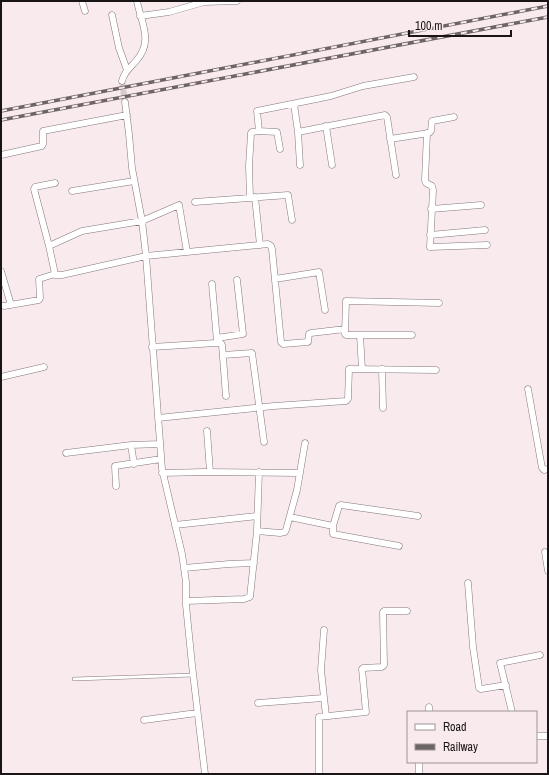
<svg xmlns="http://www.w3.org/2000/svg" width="549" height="775" viewBox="0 0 549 775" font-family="'Archivo Narrow',sans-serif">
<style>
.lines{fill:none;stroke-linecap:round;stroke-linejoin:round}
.street-tunnel{stroke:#d7cacd;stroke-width:6;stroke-dasharray:6 3;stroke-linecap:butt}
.lane-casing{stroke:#83777a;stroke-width:4}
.street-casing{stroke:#83777a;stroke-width:7}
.lane{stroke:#fff;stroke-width:3}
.street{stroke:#fff;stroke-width:6}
.rail-casing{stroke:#6d6466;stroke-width:3.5}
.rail{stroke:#f8eaed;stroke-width:2;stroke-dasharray:6;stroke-linecap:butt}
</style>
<rect width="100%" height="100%" fill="#f8eaed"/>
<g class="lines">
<path class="street-tunnel" d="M 122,81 L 125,102"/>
<defs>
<path id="lane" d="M 74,679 L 193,675"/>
<path id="street" d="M 82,1 L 85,11
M 112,15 L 119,48 L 127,70
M 140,16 L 169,12 L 204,2 L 237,1
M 122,81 C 124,72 130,68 136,61 C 154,41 141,23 137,1
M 125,102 L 129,134 L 132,168 L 142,221 L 146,256 L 162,469 L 182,554 L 186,582 L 186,605 L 192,665 L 205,774
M 294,104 L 298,132 L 300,165
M 326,126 L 332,165
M 258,131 L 277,132 L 280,149
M 298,132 L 385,115 L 387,117 L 396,175
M 427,133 L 425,180 L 426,183 L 432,186 L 433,190 L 430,247 L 487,245
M 390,139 L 429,133 L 431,131 L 432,121 L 454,117
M 1,155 L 42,146 L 43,144 L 43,131 L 127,115
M 72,191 L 134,181
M 255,197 L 260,245
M 250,198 L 249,166 L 251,133 L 252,132 L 259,131 L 257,111 L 331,96 L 363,86 L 414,77
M 195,202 L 288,195 L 292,220
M 431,209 L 481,205
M 430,235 L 485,230
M 49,246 L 82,231 L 142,221 L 179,205 L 187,252
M 1,271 L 11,305
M 55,275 L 62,275 L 146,256 L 268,244 L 271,246 L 272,249 L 281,342 L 283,344 L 308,342 L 309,334 L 311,333 L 345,329
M 275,279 L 319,272 L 325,310
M 1,305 L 4,306 L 39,300 L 40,298 L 39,279 L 55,274 L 49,246 L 34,189 L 35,187 L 55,183
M 360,335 L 412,335
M 217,338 L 243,334 L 237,280
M 216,343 L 221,343 L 222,345 L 226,396
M 152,347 L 216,343 L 217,341 L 212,284
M 223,355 L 252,353 L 264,442
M 362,369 L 360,335 L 346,335 L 345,334 L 346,301 L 439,303
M 382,369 L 383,408
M 1,377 L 44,367
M 528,389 L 542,468 L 544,470 L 548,469
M 158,418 L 274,406 L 346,401 L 348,399 L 349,369 L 436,370
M 207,431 L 210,472
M 131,445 L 134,464
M 66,453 L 131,445 L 160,444
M 162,473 L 205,472 L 300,473
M 116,486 L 115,466 L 161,459
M 290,517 L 333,526 L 339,506 L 341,505 L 418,516
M 175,525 L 257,516
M 333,526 L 333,534 L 399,546
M 257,531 L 280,533 L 285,532 L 286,530 L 297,490 L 305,443
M 545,552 L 548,571
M 184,568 L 229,564 L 254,563
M 468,583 L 473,647 L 479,688 L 481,689 L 506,685
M 186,601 L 244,599 L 250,597 L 257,531 L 259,472
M 324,630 L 321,670 L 326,716
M 258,703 L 323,698
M 429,707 L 429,712
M 512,712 L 500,663 L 540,655
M 144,720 L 197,713
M 536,736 L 548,736
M 419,762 L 419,774
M 319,774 L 319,717 L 366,712 L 362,669 L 363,668 L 382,667 L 384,665 L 383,612 L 384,611 L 407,611"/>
</defs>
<use href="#lane" class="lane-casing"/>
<use href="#street" class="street-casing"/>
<use href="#lane" class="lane"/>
<use href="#street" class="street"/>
<defs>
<path id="rail" d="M 1,111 L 548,6
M 1,120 L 548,17"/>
</defs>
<use href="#rail" class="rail-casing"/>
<use href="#rail" class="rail"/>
</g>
<rect width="549" height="775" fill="none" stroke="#191415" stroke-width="4"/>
<rect x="407" y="711" width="130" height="52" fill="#f8eaed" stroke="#9f9497"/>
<rect x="415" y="724" width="20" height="6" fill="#ffffff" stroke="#9f9497"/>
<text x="443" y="731" font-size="12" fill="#191415">Road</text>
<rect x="415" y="744" width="20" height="6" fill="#6d6466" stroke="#9f9497"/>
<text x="443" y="751" font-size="12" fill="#191415">Railway</text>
<path d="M409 30v6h102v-6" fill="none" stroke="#191415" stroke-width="2"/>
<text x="415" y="30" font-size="12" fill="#191415" stroke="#f8eaed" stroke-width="3" paint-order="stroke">100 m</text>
</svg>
